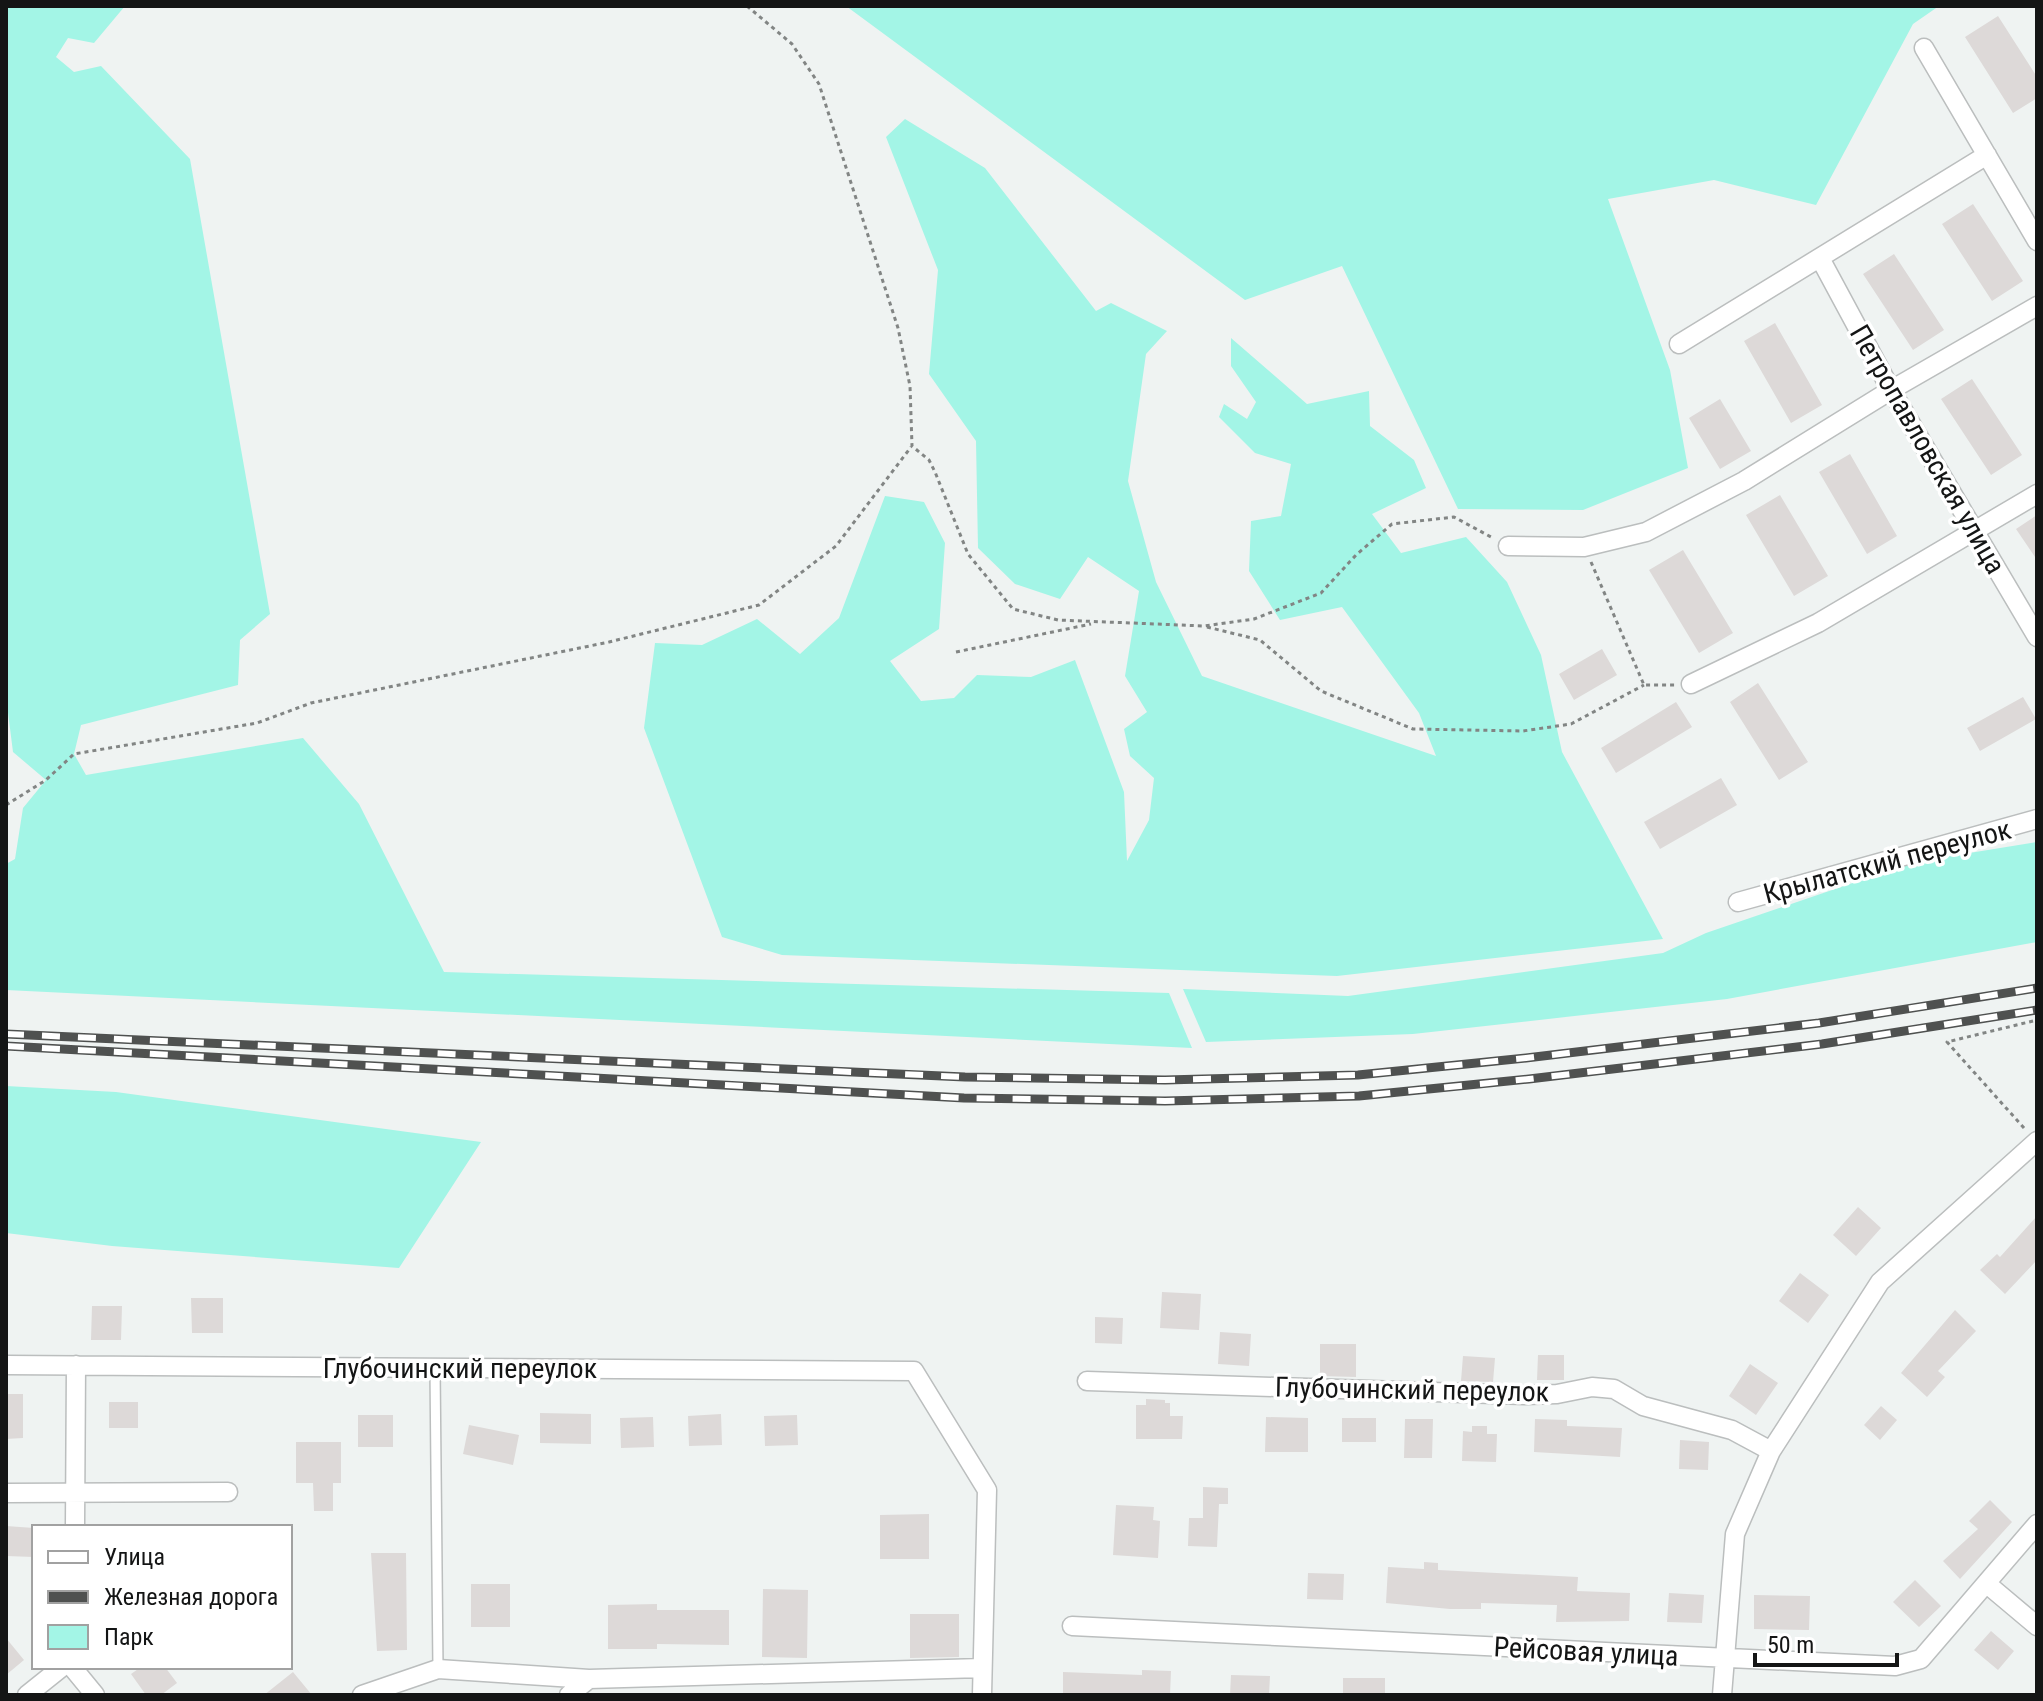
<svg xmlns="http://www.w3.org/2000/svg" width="2043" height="1701" viewBox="0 0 2043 1701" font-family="'Roboto Condensed',sans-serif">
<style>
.green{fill:#a3f5e6}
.building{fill:#ddd9d8}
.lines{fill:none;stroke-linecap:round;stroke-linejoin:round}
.service-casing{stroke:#bbbebe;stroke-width:12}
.minor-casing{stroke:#bbbebe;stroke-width:21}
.path{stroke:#828584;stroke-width:3;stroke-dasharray:4 4;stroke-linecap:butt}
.service{stroke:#fff;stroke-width:9}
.minor{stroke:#fff;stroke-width:18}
.rail-casing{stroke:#4f5150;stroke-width:9}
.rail{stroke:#fff;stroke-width:6;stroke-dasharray:18;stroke-linecap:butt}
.labels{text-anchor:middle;stroke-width:7;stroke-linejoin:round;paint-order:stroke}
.street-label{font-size:28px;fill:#141515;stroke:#fff}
</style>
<rect width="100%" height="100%" fill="#eff3f2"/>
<path class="green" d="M 6,6 L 125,6 L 94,43 L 68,38 L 56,57 L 74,72 L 101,66 L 190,159 L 270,614 L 240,640 L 238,685 L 81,725 L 74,754 L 86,775 L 303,738 L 359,804 L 444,972 L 1169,993 L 1192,1048 L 6,990 L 6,864 L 15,859 L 23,808 L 46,780 L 13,752 L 6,697 Z
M 846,6 L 1939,6 L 1913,24 L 1816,205 L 1714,180 L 1608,199 L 1670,370 L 1688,468 L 1583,510 L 1458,509 L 1342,266 L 1245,300 Z
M 905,119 L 985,168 L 1096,311 L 1111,303 L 1167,331 L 1146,354 L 1128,481 L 1156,582 L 1202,676 L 1436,756 L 1419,713 L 1342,607 L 1280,620 L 1249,571 L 1251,521 L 1281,516 L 1291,464 L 1255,453 L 1219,417 L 1224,404 L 1247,419 L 1256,402 L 1231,366 L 1231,338 L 1307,404 L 1369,391 L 1370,426 L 1414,460 L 1426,488 L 1372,514 L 1401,553 L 1466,537 L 1507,582 L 1541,655 L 1562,752 L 1663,939 L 1337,976 L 782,955 L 722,937 L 644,728 L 655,643 L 702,645 L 757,619 L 800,654 L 839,618 L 885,496 L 924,502 L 945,543 L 939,629 L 890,661 L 921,701 L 954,698 L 977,675 L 1031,677 L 1075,660 L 1124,792 L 1127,861 L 1149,820 L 1154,778 L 1130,756 L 1124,729 L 1147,712 L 1125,676 L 1139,591 L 1088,557 L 1060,599 L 1015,584 L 978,548 L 976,441 L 929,374 L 938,270 L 886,137 Z
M 2037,842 L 2037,942 L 1727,999 L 1413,1034 L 1206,1042 L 1183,989 L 1348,996 L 1663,953 L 1706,933 L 1914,862 Z
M 6,1086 L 116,1092 L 481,1142 L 399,1268 L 112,1246 L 6,1233 Z"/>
<path class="building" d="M 1998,16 L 2037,77 L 2037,98 L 2013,113 L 1965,37 Z
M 1973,204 L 2023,281 L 1992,301 L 1942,224 Z
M 1894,254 L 1944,330 L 1913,350 L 1863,274 Z
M 1775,323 L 1822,405 L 1791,423 L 1744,341 Z
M 1972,379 L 2022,455 L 1991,475 L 1941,399 Z
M 1720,399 L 1751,451 L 1720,469 L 1689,418 Z
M 1850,454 L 1897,536 L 1867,554 L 1819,472 Z
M 1780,495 L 1828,576 L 1794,596 L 1746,515 Z
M 2037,515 L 2037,560 L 2016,529 Z
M 1683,550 L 1733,633 L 1699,653 L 1649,570 Z
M 1602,649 L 1617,675 L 1574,700 L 1559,674 Z
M 1758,683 L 1808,762 L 1779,780 L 1730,702 Z
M 2023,697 L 2036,719 L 1980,751 L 1967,728 Z
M 1676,702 L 1692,727 L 1616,773 L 1601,748 Z
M 1721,778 L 1737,805 L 1660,849 L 1644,822 Z
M 1858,1207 L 1881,1228 L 1856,1256 L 1833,1235 Z
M 2037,1216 L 2037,1260 L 2005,1294 L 1980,1270 L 1997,1254 L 2000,1257 Z
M 1800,1273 L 1829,1295 L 1808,1323 L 1779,1301 Z
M 1162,1292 L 1201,1294 L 1199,1330 L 1160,1328 Z
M 191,1298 L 223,1298 L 223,1333 L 192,1333 Z
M 92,1306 L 122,1306 L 121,1340 L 91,1340 Z
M 1955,1310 L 1976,1331 L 1938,1371 L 1945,1377 L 1927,1397 L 1901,1373 Z
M 1095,1317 L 1123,1318 L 1122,1344 L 1095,1343 Z
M 1220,1332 L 1251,1334 L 1249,1366 L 1218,1364 Z
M 1320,1344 L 1356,1344 L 1356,1377 L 1320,1376 Z
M 1538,1355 L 1564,1355 L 1564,1380 L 1537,1380 Z
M 1463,1356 L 1495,1358 L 1493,1382 L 1461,1381 Z
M 1750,1364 L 1778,1383 L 1756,1415 L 1729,1396 Z
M 6,1394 L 23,1394 L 23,1438 L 6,1439 Z
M 1146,1399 L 1165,1400 L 1165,1403 L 1170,1403 L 1170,1416 L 1183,1416 L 1182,1439 L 1136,1439 L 1136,1405 L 1146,1405 Z
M 109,1402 L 138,1402 L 138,1428 L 109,1428 Z
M 1881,1406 L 1897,1420 L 1880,1440 L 1864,1425 Z
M 540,1413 L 591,1414 L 591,1444 L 540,1443 Z
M 721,1414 L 722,1445 L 689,1446 L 688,1416 Z
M 358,1415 L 393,1415 L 393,1447 L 358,1447 Z
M 797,1415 L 798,1445 L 765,1446 L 764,1416 Z
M 653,1417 L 654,1447 L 621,1448 L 620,1418 Z
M 1266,1417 L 1308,1418 L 1308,1452 L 1265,1452 Z
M 1342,1418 L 1376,1418 L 1376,1442 L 1342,1442 Z
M 1405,1419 L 1433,1419 L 1432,1458 L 1404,1458 Z
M 1535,1419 L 1567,1420 L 1567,1426 L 1622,1428 L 1620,1457 L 1534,1452 Z
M 469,1425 L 519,1435 L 513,1465 L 463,1454 Z
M 1472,1426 L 1487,1426 L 1487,1434 L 1497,1434 L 1496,1462 L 1462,1461 L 1463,1431 L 1472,1432 Z
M 1680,1440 L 1709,1442 L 1708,1470 L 1679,1469 Z
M 296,1442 L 341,1442 L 341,1483 L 333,1483 L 333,1511 L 314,1511 L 313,1483 L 296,1483 Z
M 1203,1487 L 1228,1488 L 1228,1504 L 1219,1504 L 1217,1547 L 1188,1546 L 1189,1518 L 1203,1518 Z
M 1990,1500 L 2012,1522 L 1960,1579 L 1943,1561 L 1978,1529 L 1969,1521 Z
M 1116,1505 L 1154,1507 L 1153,1520 L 1160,1521 L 1158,1558 L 1113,1555 Z
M 929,1514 L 929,1559 L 880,1559 L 880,1515 Z
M 6,1526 L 34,1528 L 34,1557 L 6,1556 Z
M 371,1553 L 406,1553 L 407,1650 L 377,1651 Z
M 1424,1562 L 1438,1563 L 1438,1570 L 1578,1577 L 1577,1591 L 1630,1593 L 1629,1621 L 1556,1622 L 1557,1605 L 1481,1603 L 1481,1609 L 1450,1609 L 1386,1603 L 1388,1567 L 1424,1569 Z
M 1308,1573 L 1344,1574 L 1343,1600 L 1307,1599 Z
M 1915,1580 L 1941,1606 L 1919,1627 L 1893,1602 Z
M 471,1584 L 510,1584 L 510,1627 L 471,1627 Z
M 763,1589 L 808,1590 L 807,1658 L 762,1657 Z
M 1669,1593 L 1704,1595 L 1702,1623 L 1667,1622 Z
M 1754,1595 L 1810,1596 L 1809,1630 L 1754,1629 Z
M 657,1604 L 657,1610 L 729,1610 L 729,1645 L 657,1644 L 657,1649 L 608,1649 L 608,1605 Z
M 910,1614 L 959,1614 L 959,1657 L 910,1658 Z
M 1991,1631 L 2014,1651 L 1998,1670 L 1974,1650 Z
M 6,1638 L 24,1660 L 6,1675 Z
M 141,1667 L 165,1667 L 177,1683 L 161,1695 L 146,1695 L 131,1674 Z
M 1142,1670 L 1171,1671 L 1170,1695 L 1063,1695 L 1063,1672 L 1142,1675 Z
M 293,1672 L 312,1695 L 264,1695 Z
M 1231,1675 L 1270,1676 L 1269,1695 L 1230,1695 Z
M 1343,1678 L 1385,1678 L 1385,1695 L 1343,1695 Z"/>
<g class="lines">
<defs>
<path id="service" d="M 435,1368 L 438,1669"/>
<path id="minor" d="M 1924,48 L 2037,241
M 1821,260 L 1891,390 L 2037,637
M 1679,344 L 1987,155
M 1508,546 L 1584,547 L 1646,532 L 1744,481 L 1891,390 L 2037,306
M 1691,684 L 1818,623 L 2037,494
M 1738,902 L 2037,819
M 6,1365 L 914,1371 L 987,1490 L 982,1695
M 1087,1381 L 1525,1395 L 1557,1394 L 1592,1387 L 1614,1389 L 1643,1406 L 1732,1430 L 1771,1451
M 6,1493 L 228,1492
M 75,1527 L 76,1365
M 1987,1584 L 2037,1626
M 1072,1626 L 1895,1666 L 1921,1659 L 2037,1524
M 72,1667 L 95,1695
M 27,1695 L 62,1667
M 362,1695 L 438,1669 L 589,1679 L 982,1668
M 569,1695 L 589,1679
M 1722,1695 L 1735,1534 L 1771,1451 L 1880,1282 L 2037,1141"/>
</defs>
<use href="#service" class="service-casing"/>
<use href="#minor" class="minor-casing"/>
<path class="path" d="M 747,6 L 792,44 L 819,84 L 898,328 L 910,386 L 912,446 L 929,460 L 935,472 L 968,554 L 1013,609 L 1058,620 L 1204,626 L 1254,619 L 1321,593 L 1356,555 L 1392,524 L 1454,517 L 1491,537
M 1591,562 L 1644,685 L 1675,685
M 1207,627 L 1260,640 L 1321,691 L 1413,729 L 1523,731 L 1571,724 L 1644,685
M 956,652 L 1091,624
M 6,805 L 46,780 L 74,754 L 257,723 L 311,703 L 609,642 L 759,605 L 836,546 L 911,447
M 2024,1128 L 1947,1042 L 2037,1020"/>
<use href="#service" class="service"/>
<use href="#minor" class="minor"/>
<defs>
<path id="rail" d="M 6,1034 L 965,1077 L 1165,1080 L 1358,1075 L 1526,1058 L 1819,1023 L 2037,988
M 6,1046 L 964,1098 L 1165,1101 L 1359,1096 L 1529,1079 L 1822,1044 L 2037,1010"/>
</defs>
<use href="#rail" class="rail-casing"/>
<use href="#rail" class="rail"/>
</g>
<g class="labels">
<g class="street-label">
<text transform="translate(1928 449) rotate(60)" y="10">Петропавловская улица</text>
<text transform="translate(1887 861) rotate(-15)" y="10">Крылатский переулок</text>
<text x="460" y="1378">Глубочинский переулок</text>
<text transform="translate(1412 1389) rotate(1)" y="10">Глубочинский переулок</text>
<text transform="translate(1586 1651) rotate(3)" y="10">Рейсовая улица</text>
</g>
</g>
<rect width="2043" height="1701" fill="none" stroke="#141515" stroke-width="16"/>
<rect x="32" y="1525" width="260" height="144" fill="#ffffff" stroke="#a1a1a1" stroke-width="2"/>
<rect x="48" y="1551" width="40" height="12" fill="#ffffff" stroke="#a1a1a1" stroke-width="2"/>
<text x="104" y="1565" font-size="24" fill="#141515">Улица</text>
<rect x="48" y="1591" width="40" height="12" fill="#4f5150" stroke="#a1a1a1" stroke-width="2"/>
<text x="104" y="1605" font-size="24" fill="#141515">Железная дорога</text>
<rect x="48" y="1625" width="40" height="24" fill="#a3f5e6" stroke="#a1a1a1" stroke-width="2"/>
<text x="104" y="1645" font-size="24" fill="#141515">Парк</text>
<path d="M1755 1653v12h142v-12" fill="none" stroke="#141515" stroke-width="4"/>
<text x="1767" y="1653" font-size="24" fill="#141515" stroke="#ffffff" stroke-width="6" paint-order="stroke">50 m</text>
</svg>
